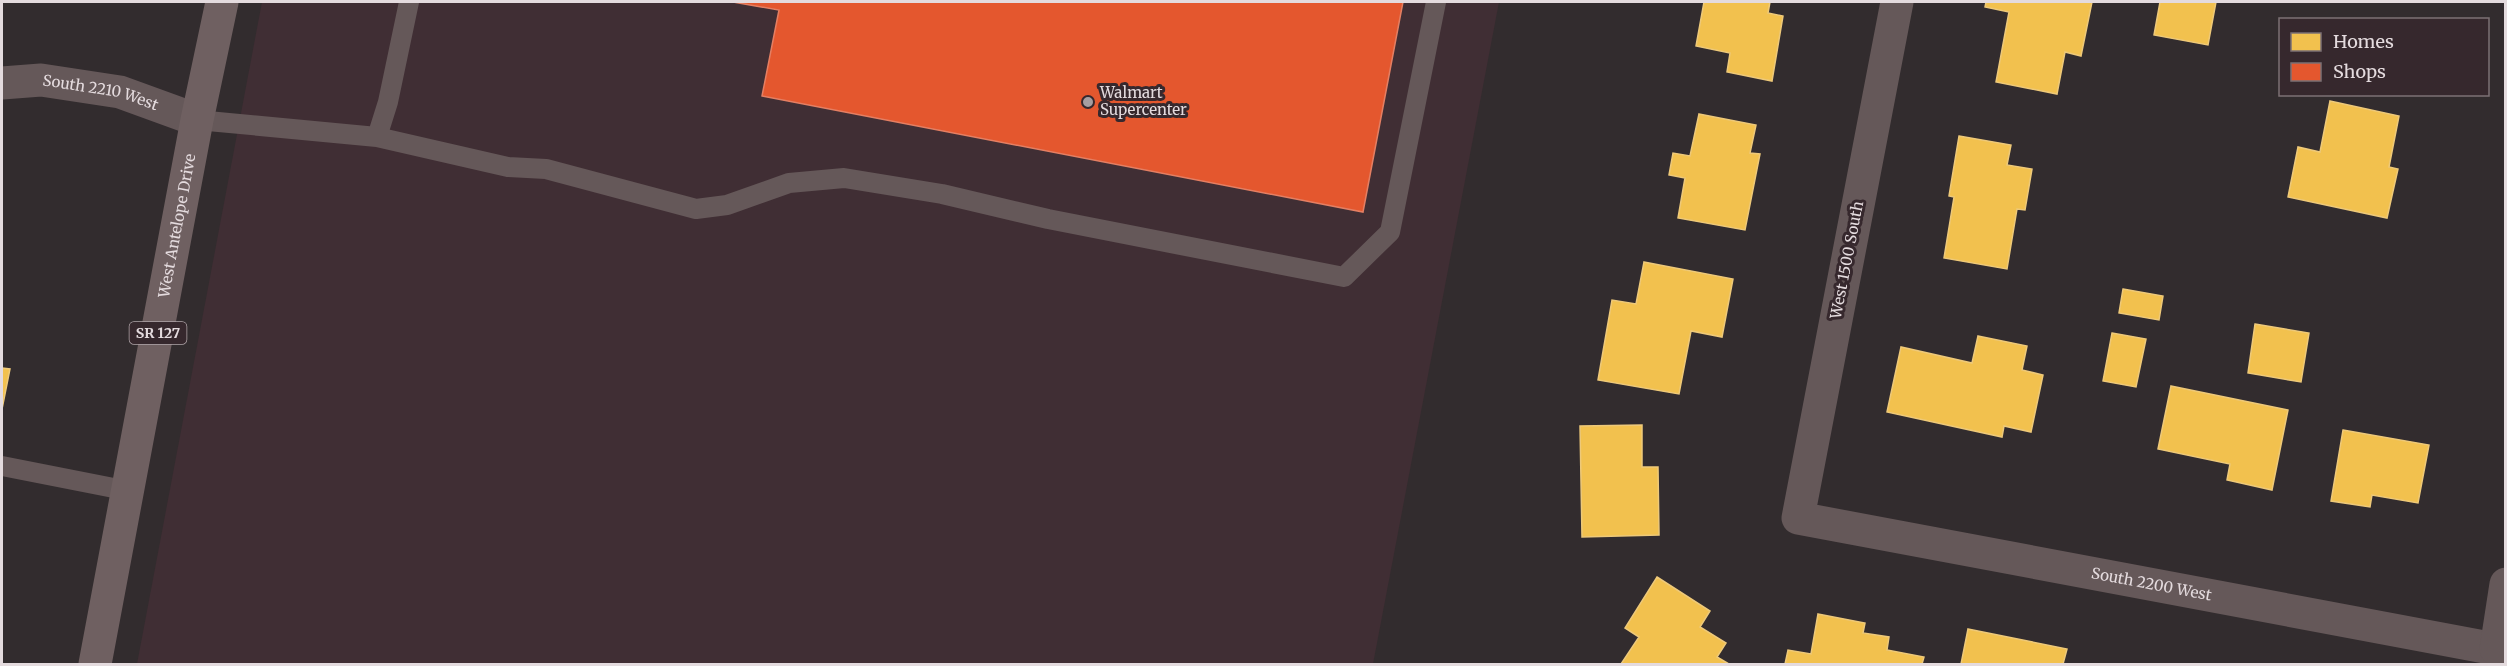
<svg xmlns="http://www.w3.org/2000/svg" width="2507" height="666" viewBox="0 0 2507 666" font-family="Merriweather,serif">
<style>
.built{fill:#402e34}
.homes{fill:#f2c14e;stroke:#eec979;stroke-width:1.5}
.shops{fill:#e4572e;stroke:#e47f63;stroke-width:1.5}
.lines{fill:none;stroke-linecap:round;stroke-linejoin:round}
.service{stroke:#655859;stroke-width:20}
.minor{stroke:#655859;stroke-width:33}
.primary{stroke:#6f6061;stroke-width:33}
.poi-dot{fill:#a69ea0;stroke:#36282d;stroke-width:2}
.labels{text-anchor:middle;stroke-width:6;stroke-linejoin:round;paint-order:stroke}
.shield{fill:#36282d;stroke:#b0a5a9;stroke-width:1.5}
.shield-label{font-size:14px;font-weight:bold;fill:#e4dbde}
.poi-label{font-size:15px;fill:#e4dbde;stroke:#36282d;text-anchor:start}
.street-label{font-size:15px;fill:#e4dbde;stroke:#36282d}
</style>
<rect width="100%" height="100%" fill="#322c2e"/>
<path class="built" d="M 262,2 L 1499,2 L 1373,664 L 137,664 Z"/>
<path class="homes" d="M 1704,2 L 1770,2 L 1768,13 L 1783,16 L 1772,81 L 1727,72 L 1730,53 L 1696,46 Z
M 1986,2 L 2092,2 L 2081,56 L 2065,52 L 2057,94 L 1996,82 L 2009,12 L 1985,7 Z
M 2160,2 L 2216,2 L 2208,45 L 2154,35 Z
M 2330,101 L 2399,116 L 2389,167 L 2398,169 L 2387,218 L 2288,197 L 2298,147 L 2320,152 Z
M 1699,114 L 1756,125 L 1750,153 L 1760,154 L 1745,230 L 1678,218 L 1685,178 L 1669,175 L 1673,153 L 1690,156 Z
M 1959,136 L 2011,145 L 2007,165 L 2032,169 L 2025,210 L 2017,209 L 2007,269 L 1944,258 L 1954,197 L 1949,196 Z
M 1644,262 L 1733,279 L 1722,337 L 1691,331 L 1679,394 L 1598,380 L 1612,300 L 1636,304 Z
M 2123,289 L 2163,296 L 2159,320 L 2119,313 Z
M 2255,324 L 2309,333 L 2301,382 L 2248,373 Z
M 2112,333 L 2146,339 L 2136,387 L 2103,381 Z
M 1978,336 L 2027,346 L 2022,370 L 2043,375 L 2031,432 L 2004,426 L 2002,437 L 1887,412 L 1901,347 L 1972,363 Z
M 2,368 L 10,369 L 2,409 Z
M 2171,386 L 2288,410 L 2272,490 L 2227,480 L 2230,464 L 2158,449 Z
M 1642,425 L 1642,467 L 1658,467 L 1659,535 L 1582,537 L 1580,426 Z
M 2343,430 L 2429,445 L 2418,503 L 2372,495 L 2370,507 L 2331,501 Z
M 1657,577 L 1710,611 L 1700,627 L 1726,643 L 1717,657 L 1729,664 L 1621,664 L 1639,637 L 1625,628 Z
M 1818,614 L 1865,623 L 1863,633 L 1889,637 L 1887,650 L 1924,657 L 1922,664 L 1785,664 L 1788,650 L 1811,654 Z
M 1968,629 L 2067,649 L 2063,664 L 1961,664 Z"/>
<path class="shops" d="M 733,2 L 1403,2 L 1363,212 L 762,96 L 779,10 Z"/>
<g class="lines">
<path class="service" d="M 197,120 L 377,137 L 388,102 L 409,2
M 377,137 L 508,167 L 546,169 L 696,209 L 727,205 L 789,183 L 844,178 L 942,194 L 1048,219 L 1344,277 L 1390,232 L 1436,2
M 2,466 L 129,491"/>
<g class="minor">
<path id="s1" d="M 1897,2 L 1798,518 L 2506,651"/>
<path id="s2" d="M 2,83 L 41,80 L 120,92 L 197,120"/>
<path d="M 2496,649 L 2506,584"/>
</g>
<path class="primary" id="s3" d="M 95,664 L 197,120 L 222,2"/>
</g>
<circle class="poi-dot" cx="1088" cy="102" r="6"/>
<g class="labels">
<rect class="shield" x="129.5" y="322" width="57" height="22" rx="4.5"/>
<g class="shield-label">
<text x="158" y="338">SR 127</text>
</g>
<g class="poi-label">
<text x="1100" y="98">Walmart<tspan x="1100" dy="17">Supercenter</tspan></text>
</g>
<g class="street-label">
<text dy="5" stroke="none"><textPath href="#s2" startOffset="100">South 2210 West</textPath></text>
<text dy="5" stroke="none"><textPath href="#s3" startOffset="446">West Antelope Drive</textPath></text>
<text transform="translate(1847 260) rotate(-79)" y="5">West 1500 South</text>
<text dy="5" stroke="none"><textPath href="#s1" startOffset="885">South 2200 West</textPath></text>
</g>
</g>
<rect width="2507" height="666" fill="none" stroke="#e4dbde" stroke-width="6"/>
<rect x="2279" y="18" width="210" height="78" fill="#36282d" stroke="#7c7074" stroke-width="1.5"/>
<rect x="2291" y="33" width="30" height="18" fill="#f2c14e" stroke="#7c7074" stroke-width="1.5"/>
<text x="2333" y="48" font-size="18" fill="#e4dbde">Homes</text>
<rect x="2291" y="63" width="30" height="18" fill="#e4572e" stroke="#7c7074" stroke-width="1.5"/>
<text x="2333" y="78" font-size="18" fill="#e4dbde">Shops</text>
</svg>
